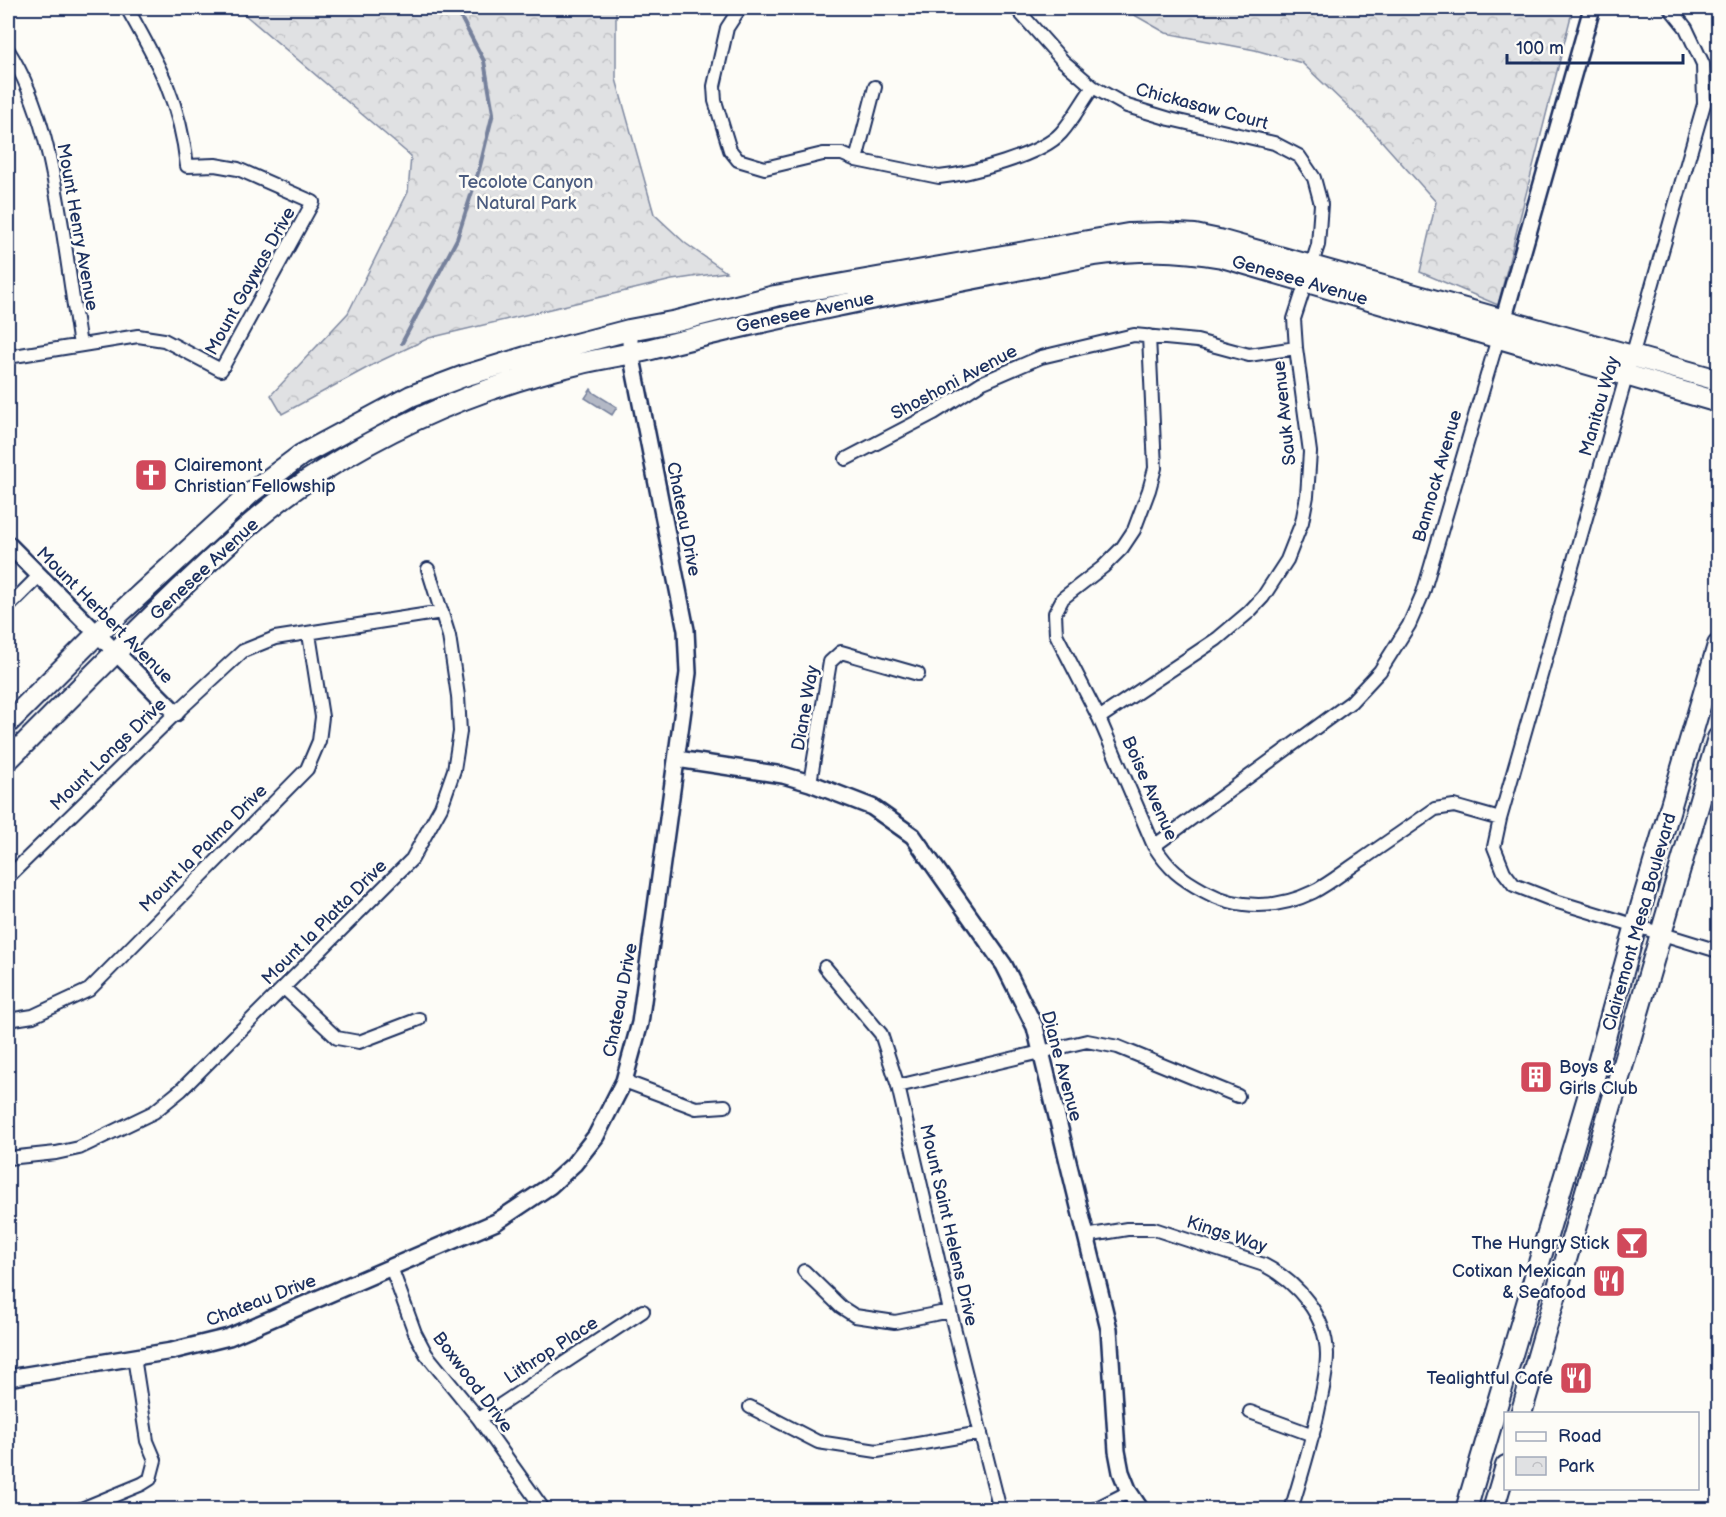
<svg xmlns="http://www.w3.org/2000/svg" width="1726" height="1517" viewBox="0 0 1726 1517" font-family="'Balsamiq Sans',sans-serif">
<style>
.park{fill:url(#park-crowns);stroke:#7e88a0;stroke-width:1.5}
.water{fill:url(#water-ripples);stroke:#76819c;stroke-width:1.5}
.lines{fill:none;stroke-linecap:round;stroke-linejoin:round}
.stream{stroke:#76819c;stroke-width:4}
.minor-casing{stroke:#1b2f5e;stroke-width:16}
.tertiary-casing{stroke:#1b2f5e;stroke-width:20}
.primary-casing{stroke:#1b2f5e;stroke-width:24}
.minor{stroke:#fdfcf7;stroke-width:12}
.tertiary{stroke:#fdfcf7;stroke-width:15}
.primary{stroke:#fdfcf7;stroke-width:20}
.labels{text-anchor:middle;stroke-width:5;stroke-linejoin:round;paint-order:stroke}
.street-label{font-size:18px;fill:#1b2f5e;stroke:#fdfcf7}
.park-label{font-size:18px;fill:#4c5c7f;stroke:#fdfcf7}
.poi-label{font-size:18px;fill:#1b2f5e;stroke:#fdfcf7;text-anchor:end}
</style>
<defs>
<pattern id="park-crowns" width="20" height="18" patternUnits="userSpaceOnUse" patternTransform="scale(1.5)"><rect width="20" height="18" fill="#e0e1e3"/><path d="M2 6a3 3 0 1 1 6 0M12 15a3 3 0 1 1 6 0" fill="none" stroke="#c0c1c5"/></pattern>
<pattern id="water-ripples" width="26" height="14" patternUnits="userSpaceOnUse" patternTransform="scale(1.5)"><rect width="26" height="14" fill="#b3b8c5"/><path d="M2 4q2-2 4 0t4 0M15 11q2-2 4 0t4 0" fill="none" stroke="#9196a3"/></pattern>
</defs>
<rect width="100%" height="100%" fill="#fdfcf7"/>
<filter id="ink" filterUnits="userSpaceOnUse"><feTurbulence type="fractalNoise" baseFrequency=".0167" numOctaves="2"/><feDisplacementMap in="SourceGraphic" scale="12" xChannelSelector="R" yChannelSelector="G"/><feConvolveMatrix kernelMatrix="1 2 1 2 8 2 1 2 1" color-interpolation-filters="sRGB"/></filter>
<g filter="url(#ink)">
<path class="park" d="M 237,8 L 616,8 L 616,79 L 654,214 L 685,243 L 726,272 L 672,280 L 429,338 L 376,363 L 282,414 L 271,395 L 348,313 L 408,192 L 411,156 Z
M 1122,8 L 1573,8 L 1498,305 L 1420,272 L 1436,202 L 1369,127 L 1302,63 L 1255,50 L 1166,33 Z"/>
<path class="water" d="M 591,389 L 594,393 L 617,407 L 612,415 L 585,398 Z"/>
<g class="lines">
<path class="stream" d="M 402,343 L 457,239 L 479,170 L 493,113 L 484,61 L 456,8"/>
<defs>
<path id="minor" d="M 740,8 L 727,28 L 714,86 L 715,101 L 730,150 L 738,160 L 765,168 L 823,154 L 842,154 L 856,160 L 939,177 C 970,174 1041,155 1061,133 C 1073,120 1082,102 1093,87
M 1016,8 L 1063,61 L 1093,87 L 1127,106 L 1170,119 L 1274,143 L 1299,156 L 1314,178 L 1321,204 L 1318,245 L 1294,319 L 1296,348 L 1310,452 L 1307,496 L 1302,522 L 1287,560 L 1263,597 L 1249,612 L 1217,639 L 1099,718
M 1670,8 L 1686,28 L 1703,64 L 1704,104 L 1500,819 L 1494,847 L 1504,872 L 1514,885 L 1555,901 L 1718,951
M 8,50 C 42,104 53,170 63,232 C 69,270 74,308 80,345
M 856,160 L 875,87
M 1149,336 L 1155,468 L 1149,490 L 1134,530 L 1122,548 L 1103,567 L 1063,598 L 1055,613 L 1056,634 L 1099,718 L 1154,846 C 1169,869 1180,878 1204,891 C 1239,910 1278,909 1313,892 C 1331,883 1347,869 1363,859 C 1387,842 1411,826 1435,809 L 1454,806 L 1500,819
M 8,357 L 138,336 L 164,340 L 221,370 L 313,202 L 238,169 L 215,165 L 187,166 C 180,101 158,63 127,8
M 846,459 L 934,413 L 981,383 L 1041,357 L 1134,335 L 1197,341 L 1249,355 L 1296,348
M 8,607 L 39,576
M 810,783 L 830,662 L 841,652 L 918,674
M 1154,846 L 1351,702 L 1380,671 L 1409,625 L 1423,593 L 1498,338
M 8,877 L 176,713 L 243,651 L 275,638 L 442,612
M 825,967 L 881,1034 L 898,1086 L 950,1311 L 1000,1510
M 284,988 L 337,1038 L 359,1042 L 419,1019
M 8,1020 L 33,1016 L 89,990 L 307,769 L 319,741 L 322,717 L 309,634
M 624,1081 L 696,1108 L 725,1106
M 898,1086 L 1087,1041 L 1118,1047 L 1238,1096
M 8,1158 L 56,1153 L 79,1148 L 154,1112 L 181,1090 L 412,859 L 441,807 L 454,770 L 460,732 L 458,696 L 449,636 L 428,569
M 1086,1236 L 1127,1229 L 1154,1229 L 1264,1265 C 1297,1282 1326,1315 1327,1354 C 1327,1374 1322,1393 1318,1412 C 1311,1445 1301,1477 1291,1510
M 391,1267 L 415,1333 L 426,1354 L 479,1419 L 544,1510
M 804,1271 L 841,1307 L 855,1316 L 895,1322 L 950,1311
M 750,1407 L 818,1442 L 877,1451 L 981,1433
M 1250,1412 L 1313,1435
M 479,1419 L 643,1311
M 79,1510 L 142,1484 L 150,1479 L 155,1460 L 147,1441 L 134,1357
M 1093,1510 L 1129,1492"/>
<path id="tertiary" d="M 1501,328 L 1592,8
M 8,544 L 176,713
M 677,759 L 783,775 L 810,783 L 872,807 L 913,836 L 1004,965 L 1035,1027 L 1109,1329 L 1117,1451 L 1121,1472 L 1129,1492 L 1141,1510
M 8,1378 L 172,1351 L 229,1337 L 496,1222 L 550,1186 L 574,1164 L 596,1136 L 624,1081 L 640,1023 L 688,673 L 686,630 L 631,353 L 629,330"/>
<path id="primary" d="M 8,723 L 98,633 L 253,491 L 301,455 L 411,396 L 464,376 L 526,357 L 629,330 L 677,321 L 775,296 L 1128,234 L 1161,233 L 1195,235 L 1219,240 L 1718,380
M 8,760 C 63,705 118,649 175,594 C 221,550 267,505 322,471 C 401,421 487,385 578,364 C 602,358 627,355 651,349 C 797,311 946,284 1094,255 C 1140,249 1176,249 1222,257 L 1718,402
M 1521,1414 L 1718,738
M 1466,1510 L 1596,1070 L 1639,914 L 1718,645
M 1493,1510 L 1506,1466"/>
</defs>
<use href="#minor" class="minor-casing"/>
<use href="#tertiary" class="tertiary-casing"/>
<use href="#primary" class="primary-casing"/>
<use href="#minor" class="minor"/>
<use href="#tertiary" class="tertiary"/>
<use href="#primary" class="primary"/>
</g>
</g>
<defs>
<symbol id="church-square" viewBox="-11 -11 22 22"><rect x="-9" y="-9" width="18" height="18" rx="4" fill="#d1495b" stroke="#fdfcf7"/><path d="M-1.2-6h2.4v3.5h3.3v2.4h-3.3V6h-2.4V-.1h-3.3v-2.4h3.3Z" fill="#fff"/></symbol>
<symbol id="building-square" viewBox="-11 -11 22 22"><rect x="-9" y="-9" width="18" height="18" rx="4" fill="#d1495b" stroke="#fdfcf7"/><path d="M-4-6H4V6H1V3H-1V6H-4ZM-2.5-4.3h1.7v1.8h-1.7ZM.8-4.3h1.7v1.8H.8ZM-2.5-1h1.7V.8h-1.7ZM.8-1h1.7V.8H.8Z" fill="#fff"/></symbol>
<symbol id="bar-square" viewBox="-11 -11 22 22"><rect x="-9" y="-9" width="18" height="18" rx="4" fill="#d1495b" stroke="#fdfcf7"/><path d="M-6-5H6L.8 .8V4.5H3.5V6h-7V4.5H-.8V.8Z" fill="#fff"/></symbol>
<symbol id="restaurant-square" viewBox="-11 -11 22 22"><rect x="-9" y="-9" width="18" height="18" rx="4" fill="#d1495b" stroke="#fdfcf7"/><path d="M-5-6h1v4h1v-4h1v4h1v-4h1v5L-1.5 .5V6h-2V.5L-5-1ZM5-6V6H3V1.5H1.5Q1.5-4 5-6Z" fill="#fff"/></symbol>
</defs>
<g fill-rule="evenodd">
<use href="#church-square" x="132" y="456" width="38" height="38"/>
<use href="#building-square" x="1517" y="1058" width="38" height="38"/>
<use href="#bar-square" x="1613" y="1224" width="38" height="38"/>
<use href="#restaurant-square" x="1590" y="1262" width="38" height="38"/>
<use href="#restaurant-square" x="1557" y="1359" width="38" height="38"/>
</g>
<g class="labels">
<g class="street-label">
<text transform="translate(1202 106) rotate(15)" y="6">Chickasaw Court</text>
<text transform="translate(78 227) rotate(80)" y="6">Mount Henry Avenue</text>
<text transform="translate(1300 280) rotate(16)" y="6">Genesee Avenue</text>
<text transform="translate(250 281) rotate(-61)" y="6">Mount Gaywas Drive</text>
<text transform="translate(805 312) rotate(-12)" y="6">Genesee Avenue</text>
<text transform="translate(954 382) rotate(-28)" y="6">Shoshoni Avenue</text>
<text transform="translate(1599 406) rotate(-74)" y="6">Manitou Way</text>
<text transform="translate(1284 413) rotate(-96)" y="6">Sauk Avenue</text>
<text transform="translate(1437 476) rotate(-74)" y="6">Bannock Avenue</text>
<text transform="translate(684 519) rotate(79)" y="6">Chateau Drive</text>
<text transform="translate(204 569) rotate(-43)" y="6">Genesee Avenue</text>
<text transform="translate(105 615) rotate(45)" y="6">Mount Herbert Avenue</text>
<text transform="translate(805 708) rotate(-80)" y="6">Diane Way</text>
<text transform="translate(108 754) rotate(-44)" y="6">Mount Longs Drive</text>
<text transform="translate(1150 788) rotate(66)" y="6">Boise Avenue</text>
<text transform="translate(203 848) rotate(-45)" y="6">Mount la Palma Drive</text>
<text transform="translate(324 922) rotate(-45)" y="6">Mount la Platta Drive</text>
<text transform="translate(1639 922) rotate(-74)" y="6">Clairemont Mesa Boulevard</text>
<text transform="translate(620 1000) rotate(-79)" y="6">Chateau Drive</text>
<text transform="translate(1062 1066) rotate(75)" y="6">Diane Avenue</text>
<text transform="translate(949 1225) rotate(77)" y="6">Mount Saint Helens Drive</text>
<text transform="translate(1227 1234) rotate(18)" y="6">Kings Way</text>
<text transform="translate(261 1300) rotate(-21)" y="6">Chateau Drive</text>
<text transform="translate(551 1350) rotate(-33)" y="6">Lithrop Place</text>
<text transform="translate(473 1382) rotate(53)" y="6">Boxwood Drive</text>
</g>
<g class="park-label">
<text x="526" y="188">Tecolote Canyon<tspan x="526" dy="21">Natural Park</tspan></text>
</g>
<g class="poi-label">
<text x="174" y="471" text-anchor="start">Clairemont<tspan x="174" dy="21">Christian Fellowship</tspan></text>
<text x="1559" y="1073" text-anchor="start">Boys &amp;<tspan x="1559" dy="21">Girls Club</tspan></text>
<text x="1609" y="1249">The Hungry Stick</text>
<text x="1586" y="1277">Cotixan Mexican<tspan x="1586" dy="21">&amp; Seafood</tspan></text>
<text x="1553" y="1384">Tealightful Cafe</text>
</g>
</g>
<rect width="1726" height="1517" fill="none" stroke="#fdfcf7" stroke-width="30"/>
<rect x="15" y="15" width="1696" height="1487" fill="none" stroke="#1b2f5e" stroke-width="2" filter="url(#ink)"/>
<rect x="1504" y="1412" width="195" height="78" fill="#fdfcf7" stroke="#a3aaba" stroke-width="1.5"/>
<rect x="1516" y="1432" width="30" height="9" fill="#fdfcf7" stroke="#a3aaba" stroke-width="1.5"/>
<text x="1558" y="1442" font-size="18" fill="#1b2f5e">Road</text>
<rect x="1516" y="1457" width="30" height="18" fill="url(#park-crowns)" stroke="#a3aaba" stroke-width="1.5"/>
<text x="1558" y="1472" font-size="18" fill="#1b2f5e">Park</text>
<path d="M1507 54v9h176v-9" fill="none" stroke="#1b2f5e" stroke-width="3"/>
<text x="1516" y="54" font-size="18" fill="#1b2f5e" stroke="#fdfcf7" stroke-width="4.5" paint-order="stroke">100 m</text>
</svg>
